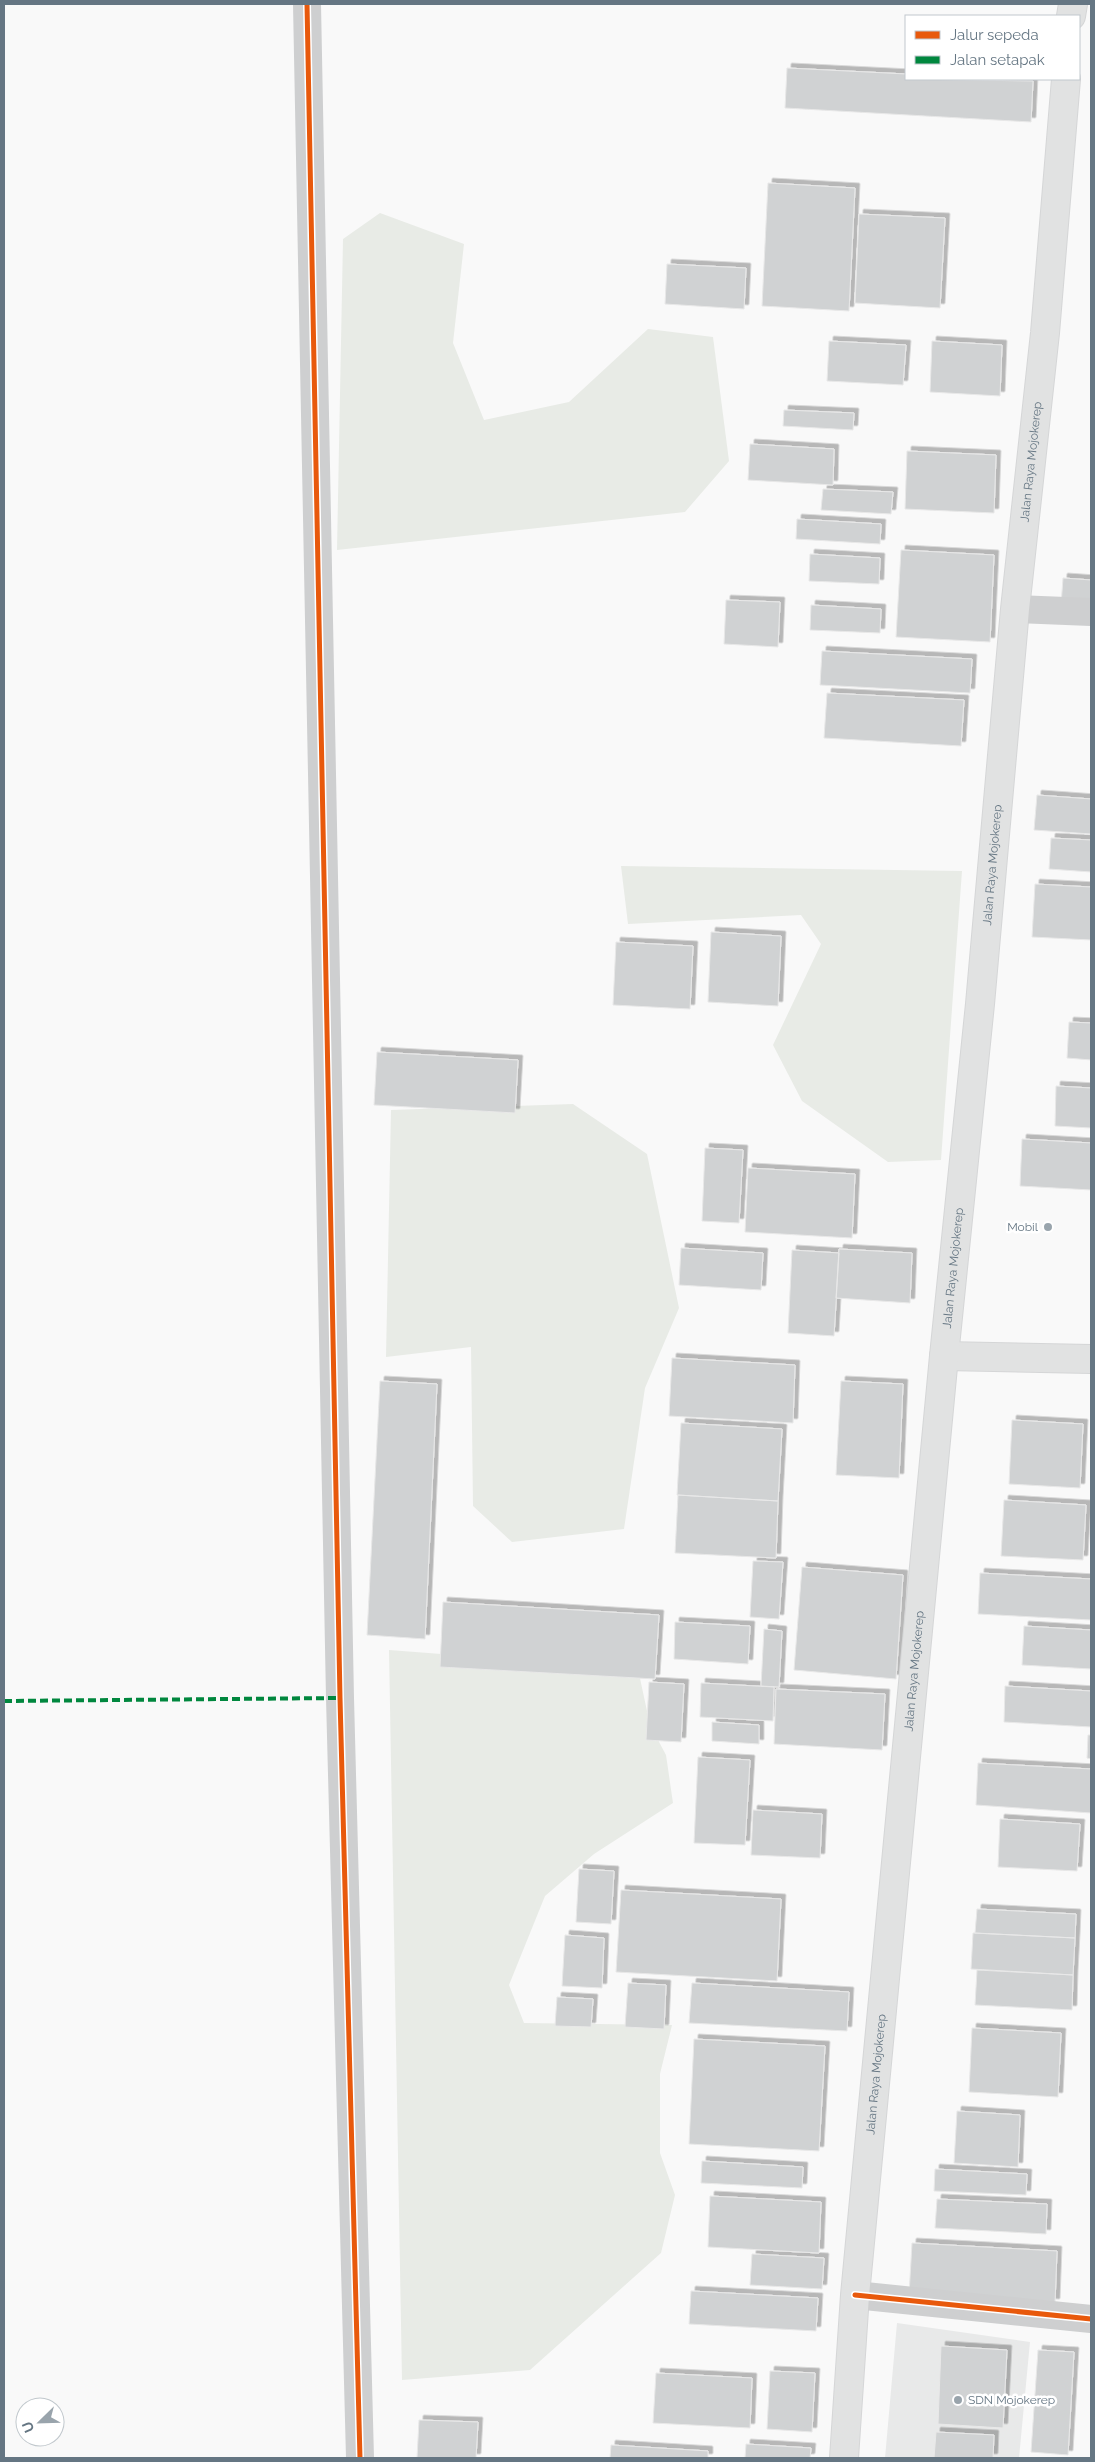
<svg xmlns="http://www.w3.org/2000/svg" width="1095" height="2462" viewBox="0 0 1095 2462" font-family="Raleway,sans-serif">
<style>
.built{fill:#e8e9e9}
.green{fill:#e8ebe6}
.building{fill:#d0d2d3;stroke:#e8e8e8;filter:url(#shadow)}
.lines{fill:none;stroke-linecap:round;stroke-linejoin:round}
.secondary-casing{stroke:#d5d6d7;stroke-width:30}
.minor{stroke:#cecfd0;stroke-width:28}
.secondary{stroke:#e1e2e2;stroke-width:28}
.quiet{stroke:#00873e;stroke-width:4;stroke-dasharray:8 4;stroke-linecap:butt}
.cycleway-casing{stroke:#fff;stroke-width:8}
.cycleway{stroke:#e8590c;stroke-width:5}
.poi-dot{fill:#99a4ac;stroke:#fff;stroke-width:2}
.labels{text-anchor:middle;stroke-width:5;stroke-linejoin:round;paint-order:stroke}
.street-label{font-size:12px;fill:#657683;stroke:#fff}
.poi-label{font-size:12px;fill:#657683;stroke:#fff;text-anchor:end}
</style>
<defs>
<filter id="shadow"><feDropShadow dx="4.5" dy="-4.5" stdDeviation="0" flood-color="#0004"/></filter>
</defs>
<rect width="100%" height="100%" fill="#f9f9f9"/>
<path class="built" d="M 897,2323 L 1030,2342 L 1019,2458 L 885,2458 Z"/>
<path class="green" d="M 380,213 L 464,244 L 453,343 L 484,420 L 569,402 L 648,329 L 713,337 L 729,461 L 685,512 L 337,550 L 343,239 Z
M 621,866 L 962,871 L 941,1160 L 888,1162 L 802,1101 L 773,1045 L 821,944 L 801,915 L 628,924 Z
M 573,1104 L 647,1154 L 679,1308 L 645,1388 L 624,1529 L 512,1542 L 473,1506 L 471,1347 L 386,1357 L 391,1110 Z
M 389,1650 L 638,1669 L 650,1725 L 666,1755 L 673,1803 L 594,1854 L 545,1896 L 509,1985 L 524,2023 L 672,2025 L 660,2074 L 660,2153 L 675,2195 L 661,2253 L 530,2370 L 402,2380 Z"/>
<path class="building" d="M 787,68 L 906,74 L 906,79 L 1033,81 L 1031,122 L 785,108 Z
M 768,183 L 855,188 L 849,311 L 762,306 Z
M 859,214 L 945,218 L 940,308 L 855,303 Z
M 667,264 L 746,268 L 744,309 L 665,304 Z
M 829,341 L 906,345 L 903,385 L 827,381 Z
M 932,341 L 1002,345 L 1000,396 L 930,392 Z
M 784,410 L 854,413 L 853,430 L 783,426 Z
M 750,444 L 834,449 L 833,485 L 748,480 Z
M 907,451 L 996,455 L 994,513 L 905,509 Z
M 823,489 L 893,492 L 891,514 L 821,510 Z
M 797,519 L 881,524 L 880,544 L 796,539 Z
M 901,550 L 994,555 L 990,642 L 896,637 Z
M 810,554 L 880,558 L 879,584 L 809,581 Z
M 1063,578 L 1091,580 L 1091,606 L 1061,605 Z
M 726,600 L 780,602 L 778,647 L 724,644 Z
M 811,605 L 881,609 L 880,633 L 810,630 Z
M 822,651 L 972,659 L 970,693 L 820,685 Z
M 827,693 L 964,700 L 961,746 L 824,738 Z
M 1037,795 L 1091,799 L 1091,834 L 1034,830 Z
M 1051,838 L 1091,840 L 1091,872 L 1049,869 Z
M 1035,884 L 1091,887 L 1091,940 L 1032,937 Z
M 711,932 L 781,936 L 778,1006 L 708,1002 Z
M 616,942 L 693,946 L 690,1009 L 613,1005 Z
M 1069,1022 L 1091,1023 L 1091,1060 L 1067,1058 Z
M 377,1052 L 518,1060 L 515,1113 L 374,1105 Z
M 1056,1086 L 1091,1088 L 1091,1128 L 1055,1126 Z
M 1022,1139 L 1091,1143 L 1091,1190 L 1020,1186 Z
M 705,1148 L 743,1150 L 739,1223 L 702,1221 Z
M 748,1168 L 855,1174 L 852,1238 L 745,1232 Z
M 681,1248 L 763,1253 L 761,1290 L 679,1285 Z
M 839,1249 L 912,1253 L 910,1303 L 836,1298 Z
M 792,1250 L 839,1253 L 834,1336 L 788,1333 Z
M 672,1358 L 795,1365 L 793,1423 L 669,1416 Z
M 380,1381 L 437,1384 L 425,1639 L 367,1635 Z
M 841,1381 L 903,1384 L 899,1478 L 836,1475 Z
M 1012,1420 L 1083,1424 L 1080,1488 L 1009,1484 Z
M 681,1423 L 782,1429 L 778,1501 L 677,1495 Z
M 678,1495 L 778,1501 L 776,1558 L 675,1553 Z
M 1004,1500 L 1086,1505 L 1083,1560 L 1001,1556 Z
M 753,1561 L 783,1562 L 779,1619 L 750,1617 Z
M 802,1567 L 903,1575 L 896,1679 L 794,1670 Z
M 980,1573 L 1091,1579 L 1091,1620 L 978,1614 Z
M 443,1602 L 659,1615 L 655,1679 L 440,1667 Z
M 675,1622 L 750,1626 L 748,1664 L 674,1659 Z
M 1024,1626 L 1091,1630 L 1091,1669 L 1022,1665 Z
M 764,1629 L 782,1631 L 779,1687 L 761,1686 Z
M 649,1682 L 684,1684 L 681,1742 L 646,1740 Z
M 701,1683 L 774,1687 L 773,1721 L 700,1717 Z
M 1005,1686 L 1091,1691 L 1091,1727 L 1004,1722 Z
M 776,1689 L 885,1694 L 882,1750 L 774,1744 Z
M 712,1722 L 759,1725 L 759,1744 L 712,1741 Z
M 1088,1735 L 1091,1735 L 1091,1759 L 1087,1758 Z
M 698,1757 L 750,1760 L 745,1845 L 694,1843 Z
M 978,1763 L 1091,1769 L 1091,1813 L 976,1805 Z
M 753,1810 L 822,1814 L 820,1858 L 751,1855 Z
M 1000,1819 L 1080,1824 L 1077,1871 L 998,1867 Z
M 579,1869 L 614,1871 L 611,1924 L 576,1922 Z
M 621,1890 L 781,1899 L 777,1981 L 616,1972 Z
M 977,1909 L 1076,1914 L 1075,1938 L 975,1933 Z
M 973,1933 L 1075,1938 L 1073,1975 L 971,1969 Z
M 565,1935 L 604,1938 L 602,1988 L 562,1986 Z
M 977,1970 L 1073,1975 L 1072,2010 L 975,2005 Z
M 628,1983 L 666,1985 L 664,2029 L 625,2027 Z
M 692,1983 L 849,1992 L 847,2031 L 689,2023 Z
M 557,1997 L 593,1999 L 591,2027 L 555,2026 Z
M 972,2028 L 1061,2033 L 1058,2097 L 969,2092 Z
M 694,2039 L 825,2046 L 819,2151 L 689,2144 Z
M 957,2111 L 1020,2115 L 1018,2167 L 954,2163 Z
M 702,2161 L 803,2167 L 802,2188 L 701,2183 Z
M 935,2169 L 1027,2174 L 1026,2195 L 934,2191 Z
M 710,2196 L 821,2202 L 819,2253 L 708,2247 Z
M 937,2199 L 1047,2204 L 1046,2234 L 935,2228 Z
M 912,2243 L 1057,2251 L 1055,2303 L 909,2295 Z
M 752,2254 L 824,2258 L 822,2289 L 750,2285 Z
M 691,2291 L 818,2298 L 816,2331 L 689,2324 Z
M 941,2346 L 1007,2350 L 1003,2428 L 938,2424 Z
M 1038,2350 L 1074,2352 L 1068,2455 L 1031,2452 Z
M 770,2371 L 815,2373 L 812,2432 L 767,2429 Z
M 656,2373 L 752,2378 L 750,2428 L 653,2423 Z
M 419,2420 L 478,2422 L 476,2458 L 417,2458 Z
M 936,2432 L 994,2435 L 993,2458 L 934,2458 Z
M 746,2444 L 811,2448 L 810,2458 L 745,2458 Z
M 611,2445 L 708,2451 L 708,2458 L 610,2458 Z"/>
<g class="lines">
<defs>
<g id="secondary">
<path d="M 1071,16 L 1073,4"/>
<path d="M 944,1356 L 1091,1359"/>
<path id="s1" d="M 844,2458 L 855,2295 L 944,1356 L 980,1004 L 1015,609 L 1045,333 L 1066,79"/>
</g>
</defs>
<use href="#secondary" class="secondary-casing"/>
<path class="minor" d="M 307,4 L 340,1698 L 360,2458
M 1015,609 L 1091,612
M 855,2295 L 1091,2319"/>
<use href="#secondary" class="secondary"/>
<path class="quiet" d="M 4,1701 L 340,1698"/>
<defs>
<path id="cycleway" d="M 307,4 L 340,1698 L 360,2458
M 855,2295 L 1091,2319"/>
</defs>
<use href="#cycleway" class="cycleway-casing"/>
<use href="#cycleway" class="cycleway"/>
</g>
<g class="poi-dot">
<circle cx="1048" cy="1227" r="5"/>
<circle cx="958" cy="2400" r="5"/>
</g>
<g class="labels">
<g class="street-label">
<text dy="4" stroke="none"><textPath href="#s1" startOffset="2005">Jalan Raya Mojokerep</textPath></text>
<text dy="4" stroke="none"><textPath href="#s1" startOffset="1600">Jalan Raya Mojokerep</textPath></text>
<text dy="4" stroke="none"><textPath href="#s1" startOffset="1195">Jalan Raya Mojokerep</textPath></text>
<text dy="4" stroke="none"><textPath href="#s1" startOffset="790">Jalan Raya Mojokerep</textPath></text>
<text dy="4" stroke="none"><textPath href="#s1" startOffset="385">Jalan Raya Mojokerep</textPath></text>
</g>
<g class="poi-label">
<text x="1038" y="1231">Mobil</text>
<text x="968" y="2404" text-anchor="start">SDN Mojokerep</text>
</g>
</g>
<rect width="1095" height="2462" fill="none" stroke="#657683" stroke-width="10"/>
<rect x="905" y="15" width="175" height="65" fill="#ffffff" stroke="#c1c8cd"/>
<rect x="915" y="31" width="25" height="8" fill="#e8590c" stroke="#c1c8cd"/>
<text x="950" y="40" font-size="15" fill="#657683">Jalur sepeda</text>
<rect x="915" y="56" width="25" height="8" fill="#00873e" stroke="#c1c8cd"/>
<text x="950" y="65" font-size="15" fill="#657683">Jalan setapak</text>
<g transform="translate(40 2422) rotate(247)"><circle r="24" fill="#ffffff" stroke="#c1c8cd"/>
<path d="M0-4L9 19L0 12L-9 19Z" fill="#99a4ac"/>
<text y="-8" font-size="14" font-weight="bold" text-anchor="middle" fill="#657683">U</text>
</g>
</svg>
